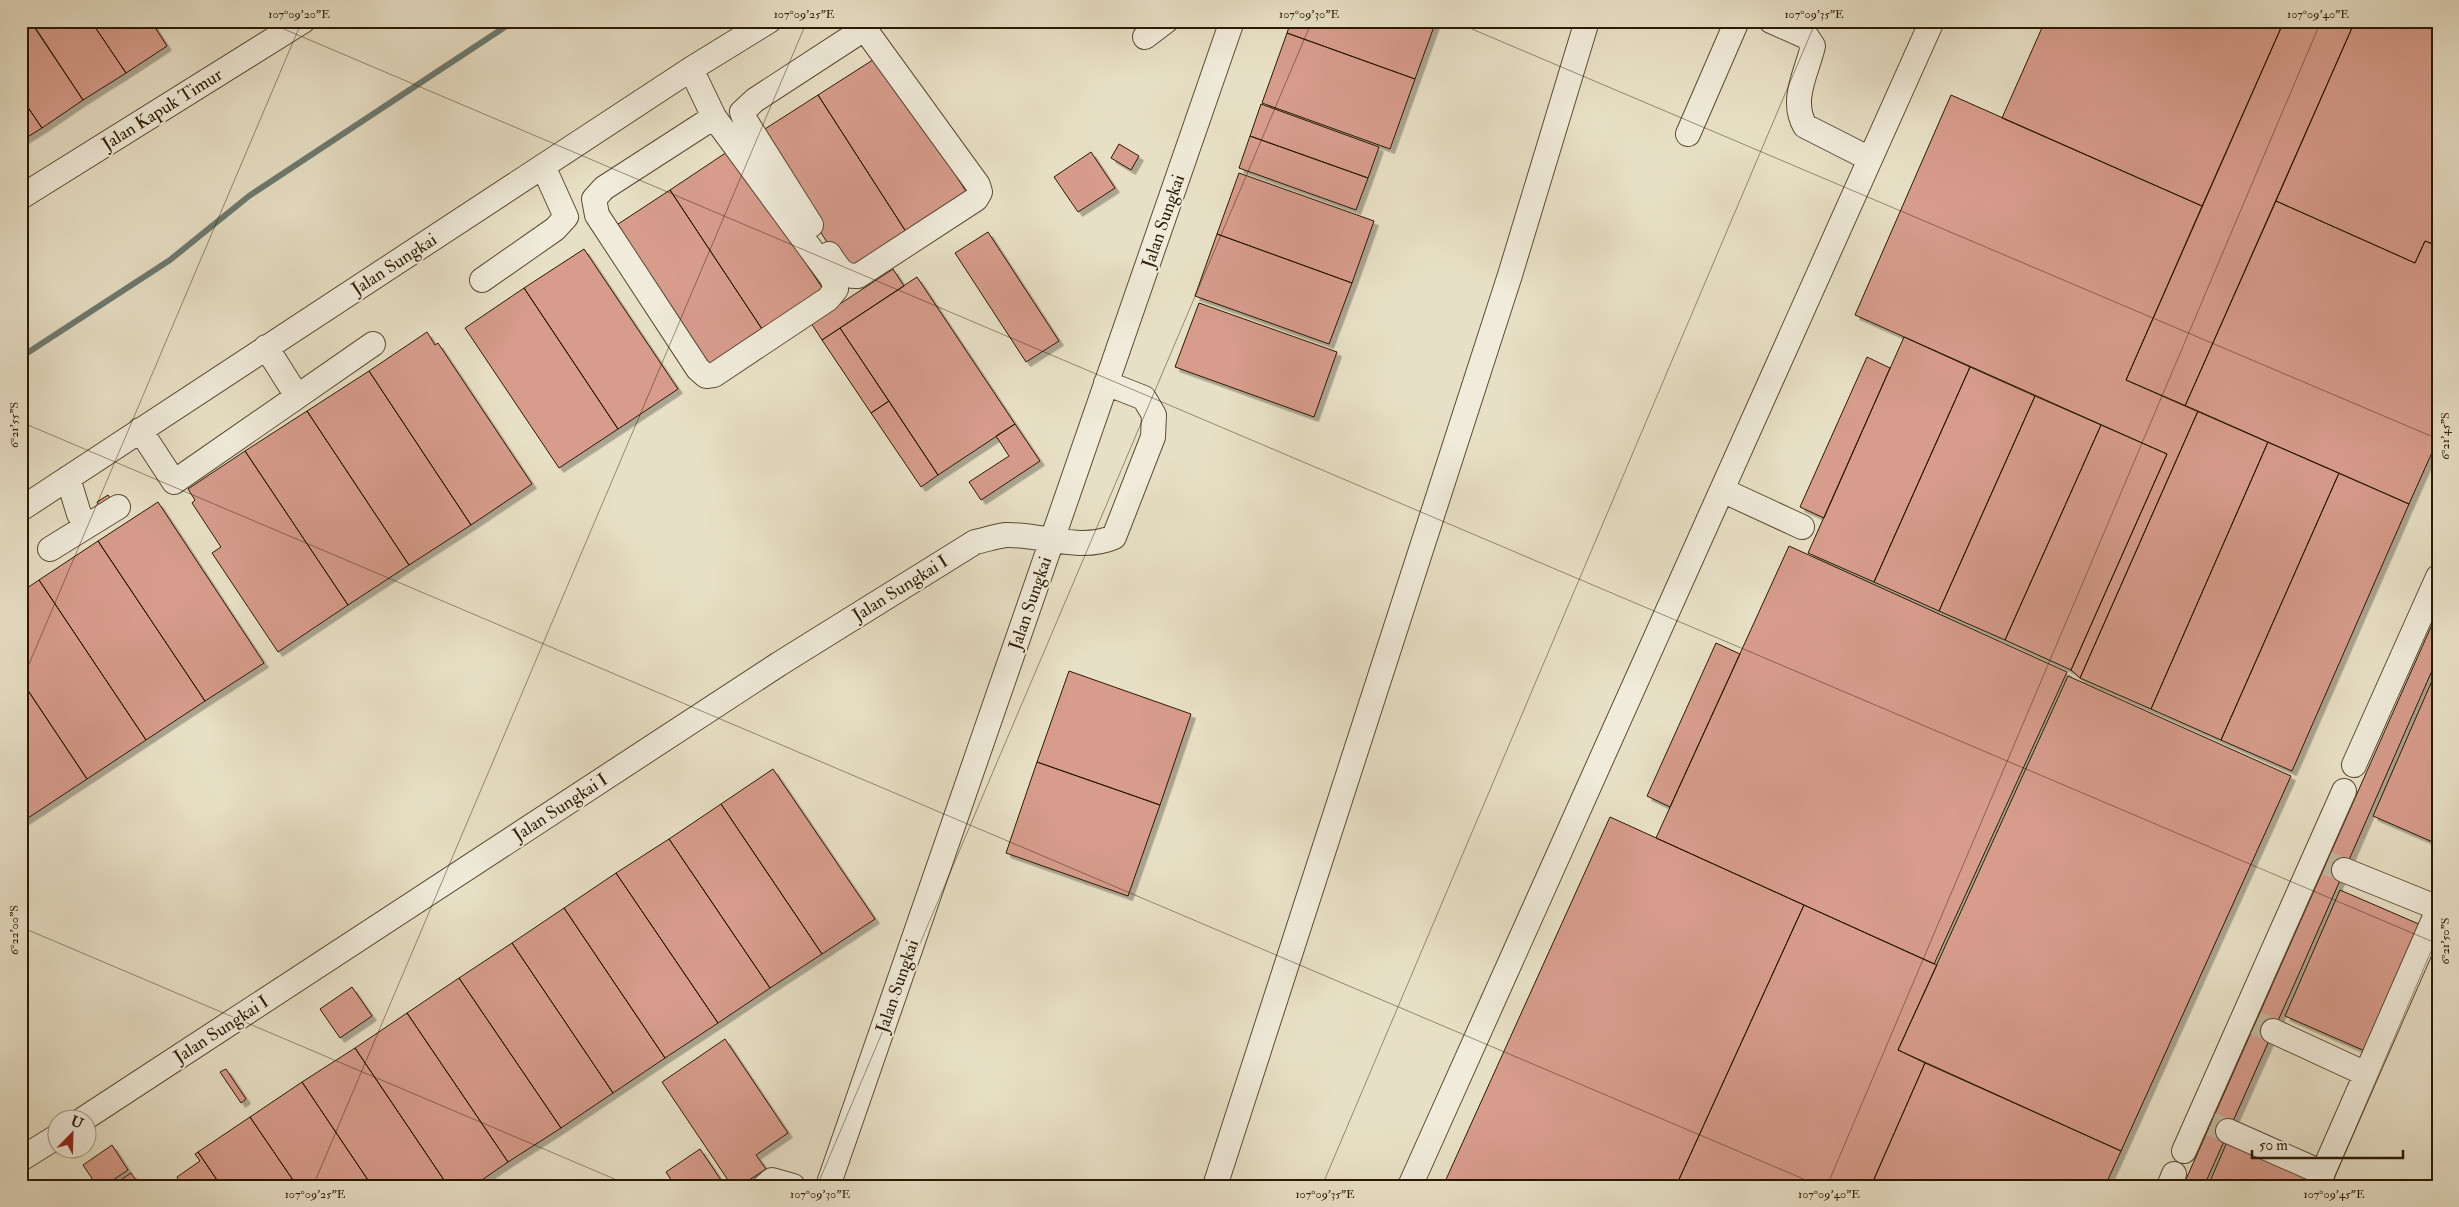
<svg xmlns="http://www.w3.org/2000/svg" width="2459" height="1207" viewBox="0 0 2459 1207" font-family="'IM FELL Double Pica',serif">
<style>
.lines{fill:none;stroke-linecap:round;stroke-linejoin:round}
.stream{stroke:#6d7b71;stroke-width:6}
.building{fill:#d79c8c;stroke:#2b1a01;filter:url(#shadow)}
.minor-tunnel{stroke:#c2b89f;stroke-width:24;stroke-dasharray:24 12;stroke-linecap:butt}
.minor-casing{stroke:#5a4c32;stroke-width:26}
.minor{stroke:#f0ebda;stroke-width:24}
.ticks{fill:none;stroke:#2b1a01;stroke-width:1;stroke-opacity:0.45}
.labels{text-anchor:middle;stroke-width:4;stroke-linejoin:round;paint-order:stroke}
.street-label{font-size:18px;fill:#2b1a01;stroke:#f0ebda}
.neatline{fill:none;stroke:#2b1a01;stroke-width:2}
.ticks-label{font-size:12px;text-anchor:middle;fill:#2b1a01}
</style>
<defs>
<filter id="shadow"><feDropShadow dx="4.5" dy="4.5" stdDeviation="0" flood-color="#0004"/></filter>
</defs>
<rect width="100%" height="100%" fill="#e8e0c6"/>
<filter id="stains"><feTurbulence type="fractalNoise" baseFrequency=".004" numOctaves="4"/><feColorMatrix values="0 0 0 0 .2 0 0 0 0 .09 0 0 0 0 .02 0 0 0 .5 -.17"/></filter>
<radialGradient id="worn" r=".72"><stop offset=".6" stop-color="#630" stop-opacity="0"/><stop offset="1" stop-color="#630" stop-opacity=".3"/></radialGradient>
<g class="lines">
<path class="stream" d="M 21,357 L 170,260 L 249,196 L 514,21"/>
</g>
<path class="building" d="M 30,21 L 83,100 L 42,128 L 21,97 L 21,27 Z
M 31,21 L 91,21 L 126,73 L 83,100 Z
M 91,21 L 151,21 L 167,46 L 126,73 Z
M 1127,21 L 1145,21 L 1133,29 Z
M 1291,21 L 1436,21 L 1415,79 L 1287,33 Z
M 2045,21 L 2284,21 L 2202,206 L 2002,118 Z
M 2284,21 L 2355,21 L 2185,406 L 2126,380 Z
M 2355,21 L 2438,21 L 2438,246 L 2425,241 L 2415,263 L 2276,201 Z
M 1287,33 L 1415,79 L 1390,149 L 1262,103 Z
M 879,56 L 971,199 L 910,238 L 818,95 Z
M 818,95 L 910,238 L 849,276 L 757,134 Z
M 1951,95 L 2202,206 L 2126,380 L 2198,411 L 2080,678 L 2071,670 L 2167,454 L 1855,315 Z
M 21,97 L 42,128 L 21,141 Z
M 1261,104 L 1379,147 L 1368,178 L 1250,136 Z
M 1250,136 L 1368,178 L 1356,210 L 1239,168 Z
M 1119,144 L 1139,156 L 1131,170 L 1111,158 Z
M 730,150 L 825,292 L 764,332 L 670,190 Z
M 1091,152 L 1115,188 L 1078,212 L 1054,177 Z
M 1239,173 L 1374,221 L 1352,283 L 1217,234 Z
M 670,190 L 764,332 L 704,372 L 609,230 Z
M 2276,201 L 2415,263 L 2425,241 L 2438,246 L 2438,439 L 2409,504 L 2185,406 Z
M 988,232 L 1059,341 L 1026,362 L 955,253 Z
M 1217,234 L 1352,283 L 1329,344 L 1195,296 Z
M 584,249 L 678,389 L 618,429 L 524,288 Z
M 893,269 L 904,286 L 822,340 L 811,323 Z
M 917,277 L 1015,424 L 938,475 L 840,328 Z
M 524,288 L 618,429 L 559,468 L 465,328 Z
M 1199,303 L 1337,352 L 1314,417 L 1175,367 Z
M 840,328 L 889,401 L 871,413 L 822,340 Z
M 427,332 L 435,345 L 438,343 L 532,484 L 471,525 L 369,371 Z
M 1904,337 L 1970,367 L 1874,582 L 1808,553 Z
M 1867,357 L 1890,368 L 1824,518 L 1800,507 Z
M 1970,367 L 2035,396 L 1939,611 L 1874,582 Z
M 369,371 L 471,525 L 409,565 L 307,411 Z
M 2035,396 L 2101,425 L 2005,640 L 1939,611 Z
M 889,401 L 938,475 L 921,487 L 871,413 Z
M 307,411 L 409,565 L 348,605 L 245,451 Z
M 2198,411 L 2268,442 L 2151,709 L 2080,678 Z
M 1015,424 L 1040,461 L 981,500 L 969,482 L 1009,456 L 996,436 Z
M 2101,425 L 2167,454 L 2071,670 L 2005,640 Z
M 2268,442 L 2339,473 L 2221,740 L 2151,709 Z
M 245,451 L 348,605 L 278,652 L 212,553 L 221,547 L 192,503 L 195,500 L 188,489 Z
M 2339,473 L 2409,504 L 2292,771 L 2221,740 Z
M 108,495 L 113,502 L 102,509 L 97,502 Z
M 158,502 L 264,663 L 205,701 L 98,541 Z
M 98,541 L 205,701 L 146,740 L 39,580 Z
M 1789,546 L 2067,672 L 1934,964 L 1656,838 Z
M 39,580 L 146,740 L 87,779 L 21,680 L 21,592 Z
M 2438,611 L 2438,657 L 2302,967 L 2204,1186 L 2183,1186 Z
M 1716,643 L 1740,654 L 1670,807 L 1647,796 Z
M 2438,667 L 2438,837 L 2435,843 L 2373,816 Z
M 1069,671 L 1191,714 L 1160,805 L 1037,762 Z
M 2068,676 L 2291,776 L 2121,1151 L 1898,1050 Z
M 21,680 L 87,779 L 28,818 L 21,808 Z
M 1037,762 L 1160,805 L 1128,896 L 1006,853 Z
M 773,769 L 875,919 L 822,954 L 721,804 Z
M 721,804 L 822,954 L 770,988 L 669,839 Z
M 21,808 L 28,818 L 21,822 Z
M 1610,817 L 1804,905 L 1676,1186 L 1443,1186 Z
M 669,839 L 770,988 L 718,1023 L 616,873 Z
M 616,873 L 718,1023 L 665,1058 L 564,908 Z
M 2340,890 L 2421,925 L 2365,1051 L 2285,1016 Z
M 1804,905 L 1937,965 L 1898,1050 L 1925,1063 L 1871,1186 L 1676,1186 Z
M 564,908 L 665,1058 L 613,1093 L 512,943 Z
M 512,943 L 613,1093 L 561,1128 L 459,978 Z
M 459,978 L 561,1128 L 508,1162 L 407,1013 Z
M 352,987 L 372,1016 L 340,1038 L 320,1009 Z
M 407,1013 L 508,1162 L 473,1186 L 448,1186 L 355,1048 Z
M 725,1039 L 788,1133 L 756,1155 L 766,1169 L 740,1186 L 732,1186 L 662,1082 Z
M 355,1048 L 448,1186 L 372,1186 L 302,1082 Z
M 1925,1063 L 2121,1151 L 2105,1186 L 1871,1186 Z
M 226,1069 L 246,1099 L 241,1103 L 220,1072 Z
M 302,1082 L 372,1186 L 297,1186 L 250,1117 Z
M 250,1117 L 297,1186 L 221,1186 L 198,1152 Z
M 2227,1142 L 2310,1178 L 2307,1186 L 2208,1186 Z
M 112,1145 L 128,1170 L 104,1186 L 97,1186 L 83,1165 Z
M 700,1149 L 725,1186 L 675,1186 L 666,1172 Z
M 198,1152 L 221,1186 L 181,1186 L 177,1177 L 200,1161 L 195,1154 Z
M 131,1173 L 140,1186 L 112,1186 Z"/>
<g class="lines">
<path class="minor-tunnel" d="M 2327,863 L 2344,870
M 2256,1023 L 2273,1031
M 2211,1124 L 2228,1131"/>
<defs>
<path id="minor" d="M 1771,21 L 1807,37 L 1813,46 C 1807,72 1790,100 1805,126 L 1870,159
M 1145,37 L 1166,21
M 691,69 L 714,117 L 832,278 L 836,289 L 828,299 L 714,375 L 706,376 L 698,369 L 597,215 L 594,199 L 604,188 L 714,117
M 1688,134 L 1737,21
M 21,197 L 303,21
M 811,225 L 745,120 L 742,112 L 755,100 L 864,29
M 829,254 C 837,266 842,277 858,276 L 976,199 L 980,192 L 978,185 L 859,21
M 482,280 L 555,229 L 566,217 L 543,166
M 266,347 L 297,396
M 140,430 L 174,482 L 373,344
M 68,478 L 79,514 L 87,524
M 1722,490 L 1802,527
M 21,509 L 691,69 L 769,21
M 50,549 L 118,507
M 2354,765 L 2438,577
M 2344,870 L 2438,908
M 2273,1031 L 2366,1074
M 82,1120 L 779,664 L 975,542 C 985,540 996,536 1006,535 C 1041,534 1080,552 1114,537 L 1153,437 L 1154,415 L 1144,398 L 1106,383
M 2228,1131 L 2323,1173
M 2184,1151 L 2344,791
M 21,1159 L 58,1136
M 765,1186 L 772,1180 L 793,1186
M 828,1186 L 1232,21
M 1215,1186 L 1510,275 L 1587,21
M 1410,1186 L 1932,21
M 2169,1186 L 2174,1174
M 2317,1186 L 2438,910"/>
</defs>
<use href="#minor" class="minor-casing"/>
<use href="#minor" class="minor"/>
</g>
<path class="ticks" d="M 265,21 L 2438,944M 1453,21 L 2438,439M 21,422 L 1820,1186M 21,683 L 302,21M 21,927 L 631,1186M 313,1186 L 807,21M 817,1186 L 1312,21M 1322,1186 L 1816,21M 1827,1186 L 2321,21M 2331,1186 L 2438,935"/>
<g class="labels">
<g class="street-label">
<text transform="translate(162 109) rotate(-32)" y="6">Jalan Kapuk Timur</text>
<text transform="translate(1163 221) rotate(-71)" y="6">Jalan Sungkai</text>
<text transform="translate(394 264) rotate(-33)" y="6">Jalan Sungkai</text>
<text transform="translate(900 588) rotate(-32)" y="6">Jalan Sungkai I</text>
<text transform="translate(1030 603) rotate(-71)" y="6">Jalan Sungkai</text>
<text transform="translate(560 807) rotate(-33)" y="6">Jalan Sungkai I</text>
<text transform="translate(897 986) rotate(-71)" y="6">Jalan Sungkai</text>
<text transform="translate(221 1029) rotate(-33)" y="6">Jalan Sungkai I</text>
</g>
</g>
<rect width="2459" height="1207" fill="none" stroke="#e8e0c6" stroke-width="55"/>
<g transform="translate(72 1134) rotate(23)"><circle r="24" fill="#f0ebda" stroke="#a19783"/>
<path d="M0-4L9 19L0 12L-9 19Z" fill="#8f2418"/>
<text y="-8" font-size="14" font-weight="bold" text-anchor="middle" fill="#2b1a01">U</text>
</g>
<path d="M2252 1150v8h151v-8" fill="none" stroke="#2b1a01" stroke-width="2.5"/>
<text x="2259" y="1150" font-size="15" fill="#2b1a01" stroke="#f0ebda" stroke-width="4" paint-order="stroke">50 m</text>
<rect x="28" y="28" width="2404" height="1152" class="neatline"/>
<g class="ticks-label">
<text x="299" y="18">107°09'20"E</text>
<text x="804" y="18">107°09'25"E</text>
<text x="1309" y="18">107°09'30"E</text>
<text x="1814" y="18">107°09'35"E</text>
<text x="2318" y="18">107°09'40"E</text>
<text transform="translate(14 425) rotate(-90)" y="4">6°21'55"S</text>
<text transform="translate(2445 436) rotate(-90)" y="4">6°21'45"S</text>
<text transform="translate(14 930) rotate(-90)" y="4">6°22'00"S</text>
<text transform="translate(2445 941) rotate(-90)" y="4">6°21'50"S</text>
<text x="315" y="1198">107°09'25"E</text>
<text x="820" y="1198">107°09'30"E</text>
<text x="1325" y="1198">107°09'35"E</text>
<text x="1829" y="1198">107°09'40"E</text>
<text x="2334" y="1198">107°09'45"E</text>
</g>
<rect width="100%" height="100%" filter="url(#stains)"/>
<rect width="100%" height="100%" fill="url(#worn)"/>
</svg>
